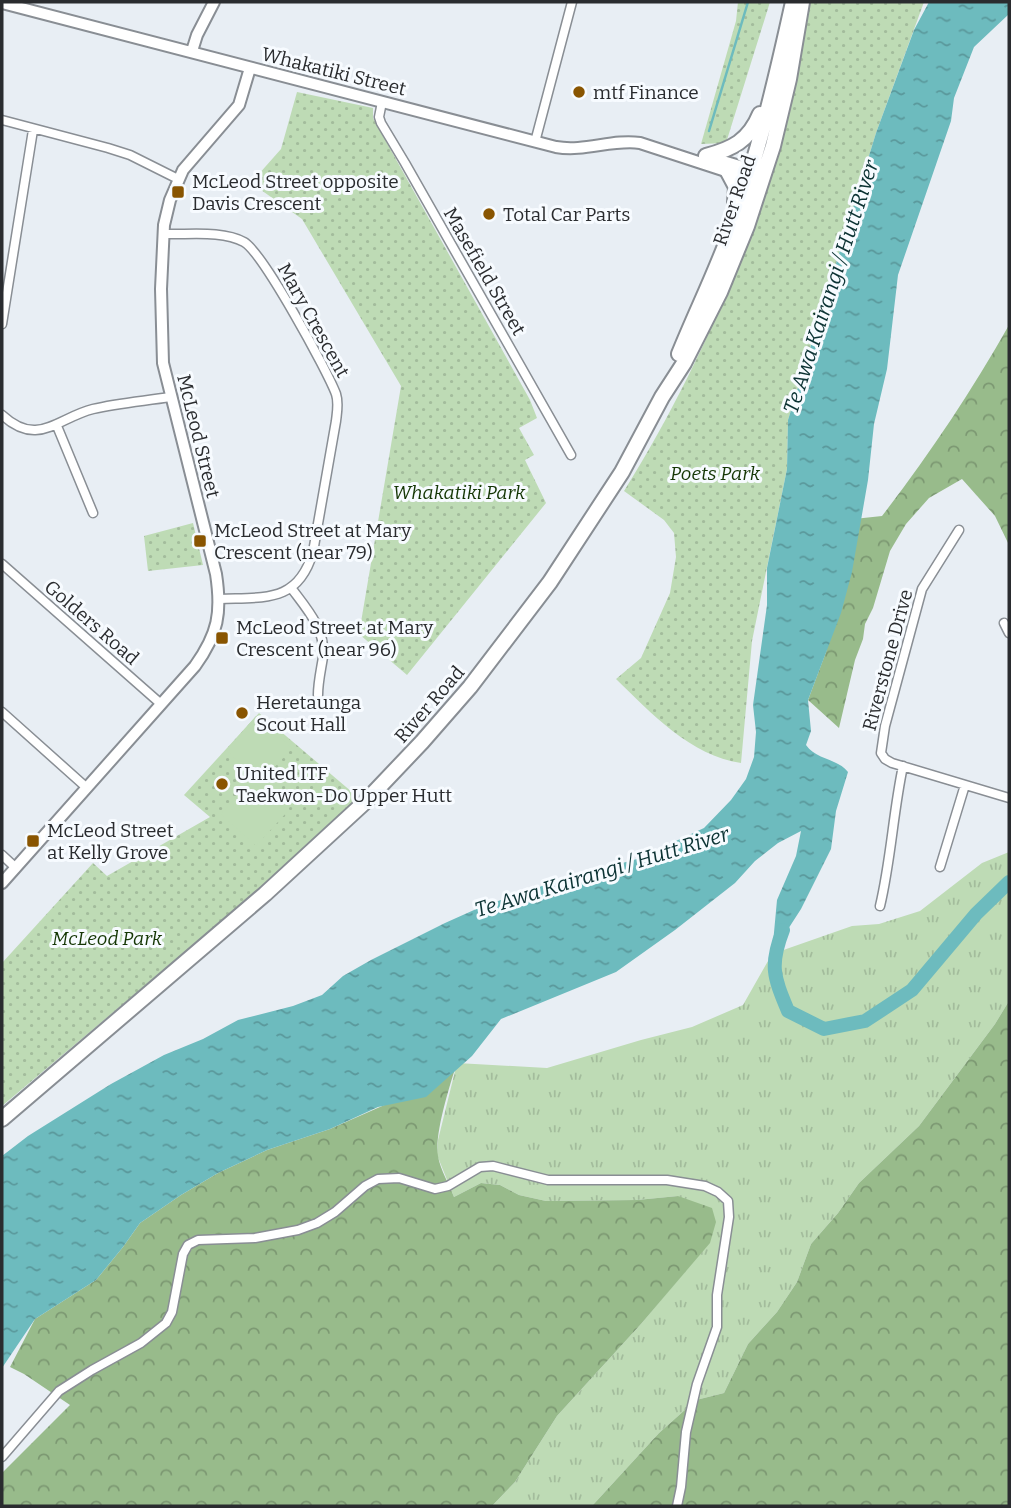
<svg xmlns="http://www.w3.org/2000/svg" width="1011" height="1508" viewBox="0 0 1011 1508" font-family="Bitter,serif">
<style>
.grass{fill:url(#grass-tufts)}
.forest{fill:url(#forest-crowns)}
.park{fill:url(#park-dots)}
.garden{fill:#bedbb5}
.water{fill:url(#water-ripples)}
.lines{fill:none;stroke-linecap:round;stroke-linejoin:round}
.stream{stroke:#6dbbbe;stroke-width:2.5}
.river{stroke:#6dbbbe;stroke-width:14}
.street-casing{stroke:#898e94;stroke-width:11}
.secondary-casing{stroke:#898e94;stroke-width:14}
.highway-casing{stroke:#898e94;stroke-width:18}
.street{stroke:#fff;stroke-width:8}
.secondary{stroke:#fff;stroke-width:10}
.highway{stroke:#fff;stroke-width:14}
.poi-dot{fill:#895501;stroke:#f7fbff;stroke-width:2.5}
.labels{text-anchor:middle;stroke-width:6;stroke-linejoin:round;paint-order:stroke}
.street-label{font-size:19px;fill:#2a2c2f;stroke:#f7fbff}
.poi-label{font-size:19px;fill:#2a2c2f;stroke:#f7fbff;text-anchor:start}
.park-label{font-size:19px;font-style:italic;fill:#143604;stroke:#f7fbff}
.water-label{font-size:21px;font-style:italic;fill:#0c3334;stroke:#f7fbff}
</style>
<defs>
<pattern id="grass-tufts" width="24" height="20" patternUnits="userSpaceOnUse" patternTransform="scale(1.75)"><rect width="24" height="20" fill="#bedbb5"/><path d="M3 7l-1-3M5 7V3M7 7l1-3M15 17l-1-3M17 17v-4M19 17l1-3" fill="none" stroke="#a3bc9c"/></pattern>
<pattern id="forest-crowns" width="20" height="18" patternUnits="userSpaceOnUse" patternTransform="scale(1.75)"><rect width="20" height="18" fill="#98bb8b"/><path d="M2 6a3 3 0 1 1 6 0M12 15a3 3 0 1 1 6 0" fill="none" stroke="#7c9872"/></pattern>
<pattern id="park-dots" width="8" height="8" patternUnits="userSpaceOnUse" patternTransform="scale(1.75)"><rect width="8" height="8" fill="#bedbb5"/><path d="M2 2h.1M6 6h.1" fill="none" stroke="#a3bc9c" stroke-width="1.8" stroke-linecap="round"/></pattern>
<pattern id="water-ripples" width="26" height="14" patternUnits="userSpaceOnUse" patternTransform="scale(1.75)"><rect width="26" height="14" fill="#6dbbbe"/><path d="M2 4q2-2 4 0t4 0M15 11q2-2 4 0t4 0" fill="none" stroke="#5a989b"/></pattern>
</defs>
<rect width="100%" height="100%" fill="#e8eef4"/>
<path class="grass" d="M 1009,852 L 1009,1001 L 995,1024 L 919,1126 L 859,1183 L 838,1213 L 811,1244 L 797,1282 L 777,1312 L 748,1344 L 724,1393 L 696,1400 L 659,1433 L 592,1506 L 492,1506 L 515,1482 L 557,1416 L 641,1324 L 709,1243 L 678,1196 L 637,1200 L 546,1201 L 519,1195 L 500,1185 L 481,1183 L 454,1197 L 437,1155 L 438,1140 L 457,1063 L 547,1068 L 641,1040 L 692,1027 L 743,1005 L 772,954 L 852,926 L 879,924 L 920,911 L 982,863 Z"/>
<path class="forest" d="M 1009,325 L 1009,545 L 995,516 L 962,479 L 929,498 L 906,524 L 890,551 L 873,608 L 865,624 L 863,639 L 855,660 L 839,728 L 808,700 L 826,652 L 854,519 L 882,516 C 929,455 971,392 1009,325 Z
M 1009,1001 L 1009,1506 L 592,1506 L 659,1433 L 696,1400 L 724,1393 L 748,1344 L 777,1312 L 797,1282 L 811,1244 L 838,1213 L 859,1183 L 919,1126 L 995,1024 Z
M 457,1063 C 450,1084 434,1135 438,1156 C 440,1169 449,1184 454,1197 L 481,1183 L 500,1185 L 519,1195 L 546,1201 L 637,1200 L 678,1196 L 712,1208 L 716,1222 L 710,1243 L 641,1324 L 557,1416 L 515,1482 L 492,1506 L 2,1506 L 2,1473 L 70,1405 L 24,1374 L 10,1367 L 35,1319 L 96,1280 L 123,1247 L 140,1223 L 181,1195 L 218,1173 L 267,1150 L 330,1129 L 414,1092 Z"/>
<path class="park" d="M 738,2 L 770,2 L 726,143 L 701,144 L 736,21 Z
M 809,2 L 924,2 L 876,133 L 788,420 L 787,469 L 752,641 L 741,763 C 691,756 651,713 616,679 L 641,658 L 670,593 L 676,557 L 674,533 L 664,520 L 624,491 C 690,386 748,256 782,137 C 795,93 801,47 809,2 Z
M 297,92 L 373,108 L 373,118 L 530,400 L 537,418 L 519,428 L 534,455 L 525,460 L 546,503 L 407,675 L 359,634 L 401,386 L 302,219 L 251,183 L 281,149 Z
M 193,523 L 203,565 L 148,571 L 144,536 Z
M 259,713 L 359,798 L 288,865 L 2,1106 L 2,963 L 93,863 L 107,876 L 210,817 L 184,795 Z"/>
<path class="garden" d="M 256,716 L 292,748 L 261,782 L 226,750 Z
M 251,780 L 287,812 L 256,846 L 221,814 Z"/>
<path class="water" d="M 929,2 L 1009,2 L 1009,14 L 974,47 L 954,98 L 951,121 L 898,275 L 887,369 L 874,424 L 868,480 L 852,572 L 841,613 L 808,700 L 811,731 L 806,745 C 816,760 837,758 848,772 L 836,811 L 831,849 L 801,909 L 772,954 L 777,900 L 796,856 L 801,831 L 778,843 L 755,861 L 735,883 L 675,930 L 616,972 L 501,1019 L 472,1056 L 426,1097 L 378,1107 L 330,1129 L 267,1150 L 218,1173 L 181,1195 L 140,1223 L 123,1247 L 96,1280 L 35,1319 L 2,1368 L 2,1156 L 28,1136 L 111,1084 L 164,1055 L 203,1039 L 238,1020 L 293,1006 L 322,995 L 343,976 L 371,960 L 445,923 L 483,906 L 560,880 L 637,859 L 704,828 L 731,800 L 746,779 L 754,757 L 756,732 L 753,705 L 767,605 L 767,568 L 787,469 L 788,420 L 876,133 L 914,30 Z"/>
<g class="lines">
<path class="stream" d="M 709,131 L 748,2"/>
<path class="river" d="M 783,930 C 769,966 774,977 788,1011 L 824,1029 L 865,1021 L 912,990 L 976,914 L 1009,882"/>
<defs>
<path id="street" d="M 382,102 L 379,117 L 381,123 L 405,163 L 571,455
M 2,120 L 108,148 L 130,155 L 178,179
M 535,142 L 572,2
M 164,234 C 188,235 222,230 244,242 C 263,253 327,370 336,394 C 339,403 337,412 336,421 L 313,552 C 298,603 265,597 220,599
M 2,324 L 33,130
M 2,415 C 38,448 57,418 93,409 C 118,403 145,401 170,397
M 57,426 L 93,513
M 959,530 L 922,589 L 885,726 L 881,753 L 885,759 L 892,763 L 1009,798
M 2,564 L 161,704
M 292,589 C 307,609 326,630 323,657 C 321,670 318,682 318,695
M 1004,623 L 1009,633
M 2,712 L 87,788
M 2,855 L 16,868
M 940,867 L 965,785
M 880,906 C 891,860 893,813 903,766
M 2,1457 L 59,1391 L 92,1370 L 141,1343 L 166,1323 L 172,1312 L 183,1254 L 188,1245 L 198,1240 L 255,1238 L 298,1230 L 317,1223 L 335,1212 L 365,1186 L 378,1179 L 399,1178 L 435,1189 L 448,1186 L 480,1167 L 493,1166 L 548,1180 L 667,1180 L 705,1186 L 718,1192 L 728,1201 L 729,1217 L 717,1295 L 717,1327 L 697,1384 L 686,1432 L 681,1487 L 677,1506"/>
<path id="secondary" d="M 2,3 L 556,147 C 585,152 612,139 640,143 L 741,176 L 750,172
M 192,51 L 197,35 L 214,2
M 706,156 L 743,167 L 750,172
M 2,883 L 195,666 C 218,634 222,613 216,574 L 163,363 L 161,289 L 164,225 L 170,200 L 183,170 L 239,105 L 250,68"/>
<path id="highway" d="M 706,156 C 732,149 749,141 760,114
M 728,172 L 736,187 L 735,202
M 679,354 C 696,312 716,272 731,230 C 758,156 776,79 793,2
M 2,1119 L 265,894 L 365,802 L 422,742 L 470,687 L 550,582 L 622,472 L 662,397 L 684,363 L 720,292 L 747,226 L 773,146 L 789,79 L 802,2"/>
</defs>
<use href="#street" class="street-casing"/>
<use href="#secondary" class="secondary-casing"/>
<use href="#highway" class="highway-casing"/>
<use href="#street" class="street"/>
<use href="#secondary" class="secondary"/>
<use href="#highway" class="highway"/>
</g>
<g class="poi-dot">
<circle cx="579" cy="92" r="7"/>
<rect x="171" y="185" width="14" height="14" rx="3.5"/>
<circle cx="489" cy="214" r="7"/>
<rect x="193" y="534" width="14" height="14" rx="3.5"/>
<rect x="215" y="631" width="14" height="14" rx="3.5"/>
<circle cx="242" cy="713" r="7"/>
<circle cx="222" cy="784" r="7"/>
<rect x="26" y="834" width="14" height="14" rx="3.5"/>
</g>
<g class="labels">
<g class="street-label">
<text transform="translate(334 71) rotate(14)" y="7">Whakatiki Street</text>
<text transform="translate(734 200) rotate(-71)" y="7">River Road</text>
<text transform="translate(485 271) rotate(60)" y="7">Masefield Street</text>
<text transform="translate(314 320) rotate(61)" y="7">Mary Crescent</text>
<text transform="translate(199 436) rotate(76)" y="7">McLeod Street</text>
<text transform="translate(92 622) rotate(41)" y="7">Golders Road</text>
<text transform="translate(887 660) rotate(-75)" y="7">Riverstone Drive</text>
<text transform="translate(429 704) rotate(-49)" y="7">River Road</text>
</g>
<g class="poi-label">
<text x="593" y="99">mtf Finance</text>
<text x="192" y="188">McLeod Street opposite<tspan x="192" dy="22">Davis Crescent</tspan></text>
<text x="503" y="221">Total Car Parts</text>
<text x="214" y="537">McLeod Street at Mary<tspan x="214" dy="22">Crescent (near 79)</tspan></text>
<text x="236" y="634">McLeod Street at Mary<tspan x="236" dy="22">Crescent (near 96)</tspan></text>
<text x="256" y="709">Heretaunga<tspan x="256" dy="22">Scout Hall</tspan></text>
<text x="236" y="780">United ITF<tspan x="236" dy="22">Taekwon-Do Upper Hutt</tspan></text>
<text x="47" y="837">McLeod Street<tspan x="47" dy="22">at Kelly Grove</tspan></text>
</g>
<g class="park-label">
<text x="715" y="480">Poets Park</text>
<text x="459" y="499">Whakatiki Park</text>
<text x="107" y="945">McLeod Park</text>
</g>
<g class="water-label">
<text transform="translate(831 287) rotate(-72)" y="7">Te Awa Kairangi / Hutt River</text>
<text transform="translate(602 872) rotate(-17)" y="7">Te Awa Kairangi / Hutt River</text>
</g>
</g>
<rect width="1011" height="1508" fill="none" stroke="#2a2c2f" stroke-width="7"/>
</svg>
